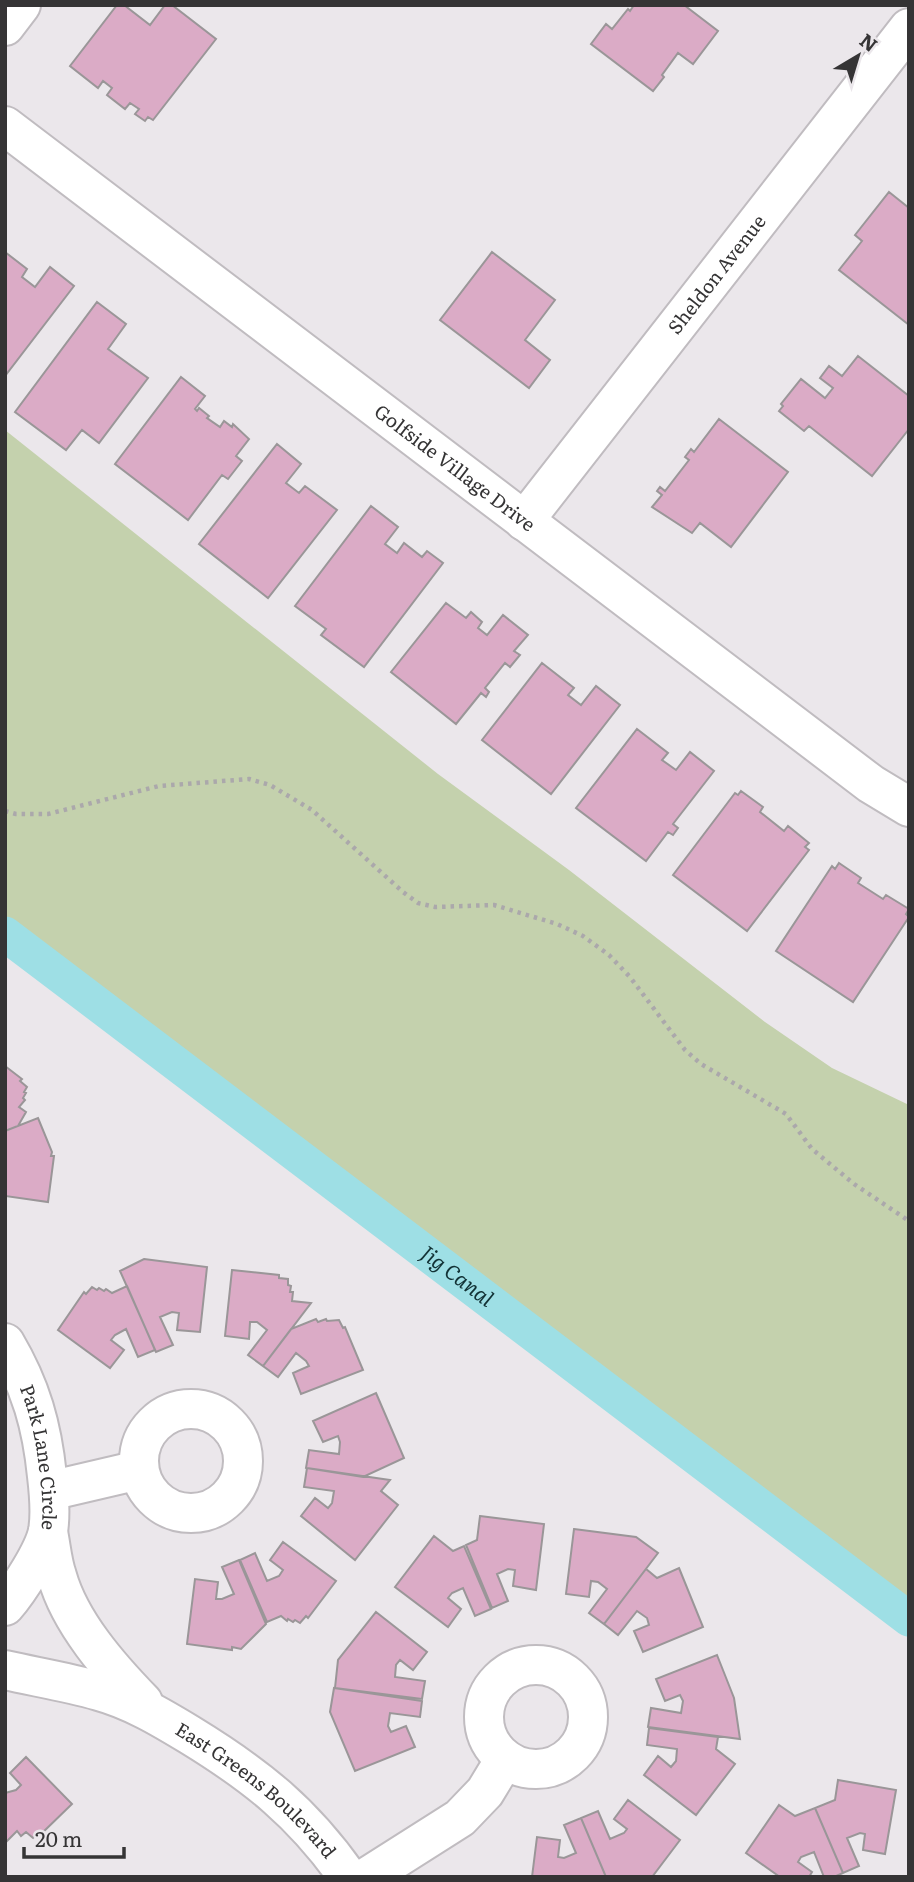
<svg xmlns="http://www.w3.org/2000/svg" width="914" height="1882" viewBox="0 0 914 1882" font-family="Literata,serif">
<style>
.green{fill:#c4d1ad}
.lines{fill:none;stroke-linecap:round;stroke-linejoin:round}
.canal{stroke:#9edfe5;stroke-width:35}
.building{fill:#dbabc6;stroke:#9a9698;stroke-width:2}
.minor-casing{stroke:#c0bcc0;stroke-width:42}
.path{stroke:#aba8ab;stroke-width:4.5;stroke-dasharray:3.5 5;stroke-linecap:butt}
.minor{stroke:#fff;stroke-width:38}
.labels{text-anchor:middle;stroke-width:7;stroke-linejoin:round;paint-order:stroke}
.street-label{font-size:19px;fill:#353435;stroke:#ebe7eb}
.water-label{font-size:21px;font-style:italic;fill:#123235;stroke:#ebe7eb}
</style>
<rect width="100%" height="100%" fill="#ebe7eb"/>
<path class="green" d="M 5,430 L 438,774 L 569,870 L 765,1022 L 832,1068 L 909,1105 L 909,1628 L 5,924 Z"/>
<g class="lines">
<path class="canal" id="s1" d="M 5,934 L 909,1619"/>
</g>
<path class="building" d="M 117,5 L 124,5 L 150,25 L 165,5 L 172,5 L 216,39 L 153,120 L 148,117 L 145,121 L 135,114 L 139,109 L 130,103 L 125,109 L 107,95 L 112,88 L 103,81 L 98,88 L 70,66 Z
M 634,5 L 684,5 L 718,31 L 693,64 L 678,53 L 662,75 L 664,77 L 653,91 L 591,44 L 606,24 L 612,29 L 628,9 L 630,11 Z
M 889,192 L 909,208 L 909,325 L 839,270 L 862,241 L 855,235 Z
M 5,252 L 27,269 L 22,277 L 35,287 L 50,267 L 74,286 L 5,376 Z
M 492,252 L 555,300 L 525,340 L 550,360 L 529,388 L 440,320 Z
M 97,302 L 126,324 L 108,349 L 148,378 L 99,443 L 82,430 L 66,450 L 15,412 Z
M 858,356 L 909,396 L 909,429 L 872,476 L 809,426 L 804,431 L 779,411 L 783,406 L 781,404 L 801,379 L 825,398 L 833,388 L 820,378 L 829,366 L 842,376 Z
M 181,377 L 205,396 L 195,409 L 197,411 L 199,408 L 209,416 L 207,418 L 220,427 L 224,421 L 232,427 L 233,424 L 249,439 L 236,456 L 242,461 L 228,479 L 222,475 L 188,520 L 115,464 Z
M 719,419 L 788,472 L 731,547 L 700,523 L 692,533 L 652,507 L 662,495 L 657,491 L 660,487 L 665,491 L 689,460 L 685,457 L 691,449 L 694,452 Z
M 277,444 L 301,464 L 286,483 L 299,493 L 305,486 L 337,510 L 268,598 L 199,544 Z
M 371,506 L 398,527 L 385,544 L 397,553 L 404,543 L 422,557 L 427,551 L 443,563 L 364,667 L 321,635 L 326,629 L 295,606 Z
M 446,603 L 466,618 L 471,612 L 482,622 L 478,628 L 487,635 L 503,615 L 528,635 L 514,651 L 520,655 L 510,667 L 505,663 L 485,688 L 489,692 L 486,697 L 481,693 L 456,724 L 391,672 Z
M 542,663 L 574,688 L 568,695 L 581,705 L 596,686 L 620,705 L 551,794 L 482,740 Z
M 637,729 L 668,753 L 662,760 L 676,770 L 690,752 L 714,771 L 673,824 L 678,828 L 673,835 L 668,832 L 646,861 L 576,808 Z
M 741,791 L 763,807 L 760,812 L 784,831 L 788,826 L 809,843 L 805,847 L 809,850 L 747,931 L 673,875 L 735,793 L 738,795 Z
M 839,863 L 861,878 L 858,883 L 883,899 L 886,895 L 909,909 L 906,914 L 909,917 L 853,1002 L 776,951 L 832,866 L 835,869 Z
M 5,1066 L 22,1079 L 20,1081 L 27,1087 L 24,1092 L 26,1093 L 23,1098 L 25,1100 L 19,1107 L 26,1112 L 18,1126 L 5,1131 Z
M 38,1118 L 52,1152 L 51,1156 L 54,1156 L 48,1202 L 5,1196 L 5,1131 Z
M 144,1259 L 207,1267 L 200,1332 L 177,1330 L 179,1313 L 172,1312 L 160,1317 L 173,1345 L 156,1352 L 120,1271 Z
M 232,1270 L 279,1275 L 279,1278 L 288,1279 L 288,1285 L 291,1286 L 290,1292 L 293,1292 L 292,1301 L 311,1303 L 263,1366 L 248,1355 L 267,1330 L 257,1322 L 250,1322 L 249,1339 L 225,1336 Z
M 127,1286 L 155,1350 L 138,1357 L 126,1329 L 115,1335 L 111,1340 L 124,1350 L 110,1368 L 58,1330 L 84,1292 L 86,1294 L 92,1287 L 97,1290 L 99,1288 L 104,1291 L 106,1289 L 112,1293 Z
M 316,1319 L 318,1322 L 326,1319 L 327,1321 L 339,1320 L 343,1328 L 345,1327 L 363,1370 L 301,1394 L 293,1373 L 309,1366 L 306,1361 L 296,1353 L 278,1377 L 263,1366 L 291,1329 Z
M 376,1393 L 404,1458 L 363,1477 L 306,1468 L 309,1450 L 339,1454 L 340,1442 L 338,1436 L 323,1442 L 313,1421 Z
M 307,1468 L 390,1480 L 381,1491 L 398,1505 L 355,1560 L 301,1516 L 315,1498 L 328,1508 L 332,1503 L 334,1491 L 304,1487 Z
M 480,1516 L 544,1524 L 536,1590 L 513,1586 L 515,1570 L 508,1569 L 497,1574 L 508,1601 L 492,1608 L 466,1545 L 477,1540 Z
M 574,1529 L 636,1537 L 658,1553 L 604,1624 L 589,1613 L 607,1589 L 598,1582 L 591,1581 L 589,1597 L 566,1594 Z
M 434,1536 L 453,1551 L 464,1546 L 491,1609 L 475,1616 L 463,1588 L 452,1593 L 448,1598 L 461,1609 L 448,1627 L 395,1587 Z
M 283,1542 L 336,1581 L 308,1618 L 306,1616 L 300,1623 L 295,1620 L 293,1622 L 288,1619 L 287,1621 L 281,1616 L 267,1622 L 240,1560 L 255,1553 L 267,1581 L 279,1576 L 283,1570 L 270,1560 Z
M 239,1560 L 266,1624 L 241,1649 L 232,1647 L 232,1650 L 187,1644 L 195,1579 L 218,1582 L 216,1599 L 222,1599 L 234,1594 L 222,1567 Z
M 679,1568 L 703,1627 L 643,1652 L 634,1631 L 649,1625 L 647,1618 L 637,1611 L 618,1635 L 604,1624 L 646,1569 L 657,1578 Z
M 376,1612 L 427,1652 L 413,1670 L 400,1660 L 396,1665 L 395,1677 L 425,1681 L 422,1699 L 335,1688 L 338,1660 Z
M 717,1655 L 734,1698 L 740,1739 L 648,1727 L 651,1708 L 681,1713 L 683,1701 L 680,1695 L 665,1701 L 656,1679 Z
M 334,1688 L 422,1701 L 420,1717 L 390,1713 L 388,1726 L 391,1732 L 406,1726 L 415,1747 L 355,1771 L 330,1712 Z
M 649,1728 L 718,1737 L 716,1749 L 735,1764 L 696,1815 L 644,1775 L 658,1756 L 671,1767 L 676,1761 L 677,1749 L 647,1745 Z
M 26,1757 L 72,1804 L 39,1836 L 37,1834 L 33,1838 L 26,1832 L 21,1836 L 17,1831 L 5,1843 L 5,1793 L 16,1790 L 21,1785 L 10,1773 Z
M 838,1780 L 896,1790 L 885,1854 L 863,1850 L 865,1834 L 860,1833 L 847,1838 L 859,1866 L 843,1873 L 815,1808 L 835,1800 Z
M 628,1800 L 680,1840 L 652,1877 L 606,1877 L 581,1818 L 598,1811 L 610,1839 L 624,1833 L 627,1829 L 614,1819 Z
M 779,1805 L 795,1816 L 815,1808 L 843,1873 L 834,1877 L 824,1877 L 814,1852 L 801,1857 L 798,1862 L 812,1872 L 809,1877 L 780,1877 L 746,1853 Z
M 581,1818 L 606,1877 L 532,1877 L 537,1837 L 560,1840 L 558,1857 L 564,1858 L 576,1853 L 564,1825 Z"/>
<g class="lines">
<defs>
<g id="minor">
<path d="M 5,26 L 21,5"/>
<path id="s2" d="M 5,126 L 871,784 L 909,807"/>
<path id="s3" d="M 524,521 L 909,28"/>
<path id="s4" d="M 5,1343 C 31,1387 42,1426 47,1476 C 49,1493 51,1514 48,1531 C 44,1551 19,1590 5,1606"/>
<circle cx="191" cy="1461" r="52"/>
<path d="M 49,1491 L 139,1470"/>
<path d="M 48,1532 C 51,1546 52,1562 57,1576 C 70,1623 110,1668 143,1702"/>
<circle cx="536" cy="1717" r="52"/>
<path id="s5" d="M 5,1670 C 36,1677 68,1682 99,1691 C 132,1700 162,1718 190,1735 C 257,1776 303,1813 348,1877"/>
<path d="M 367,1877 L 460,1818 L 485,1792 L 505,1759"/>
</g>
</defs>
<use href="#minor" class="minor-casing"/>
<path class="path" d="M 5,811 L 16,814 L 48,814 L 159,786 L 249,779 L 270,785 L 312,810 L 403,892 L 418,903 L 435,907 L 494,905 L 557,924 L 583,936 L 609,955 L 630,977 L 685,1050 L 701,1064 L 786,1114 L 812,1149 L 854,1184 L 909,1221"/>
<use href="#minor" class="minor"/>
</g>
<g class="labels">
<g class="street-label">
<text dy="7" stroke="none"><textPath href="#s3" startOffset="313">Sheldon Avenue</textPath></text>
<text dy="7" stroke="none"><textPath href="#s2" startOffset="565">Golfside Village Drive</textPath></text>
<text dy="7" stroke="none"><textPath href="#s4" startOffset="121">Park Lane Circle</textPath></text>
<text dy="7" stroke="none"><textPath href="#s5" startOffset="284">East Greens Boulevard</textPath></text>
</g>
<g class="water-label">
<text dy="7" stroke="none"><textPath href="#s1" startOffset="567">Jig Canal</textPath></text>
</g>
</g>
<rect width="914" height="1882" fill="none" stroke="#353435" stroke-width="14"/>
<g transform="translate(858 56) rotate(38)" stroke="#ebe7eb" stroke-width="5" paint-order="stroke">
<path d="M0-5L12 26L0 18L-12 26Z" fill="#353435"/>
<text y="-10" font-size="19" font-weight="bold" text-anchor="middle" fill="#353435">N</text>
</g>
<path d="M24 1847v10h100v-10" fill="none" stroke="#353435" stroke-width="3.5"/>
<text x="35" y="1847" font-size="21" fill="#353435" stroke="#ebe7eb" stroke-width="5" paint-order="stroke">20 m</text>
</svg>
